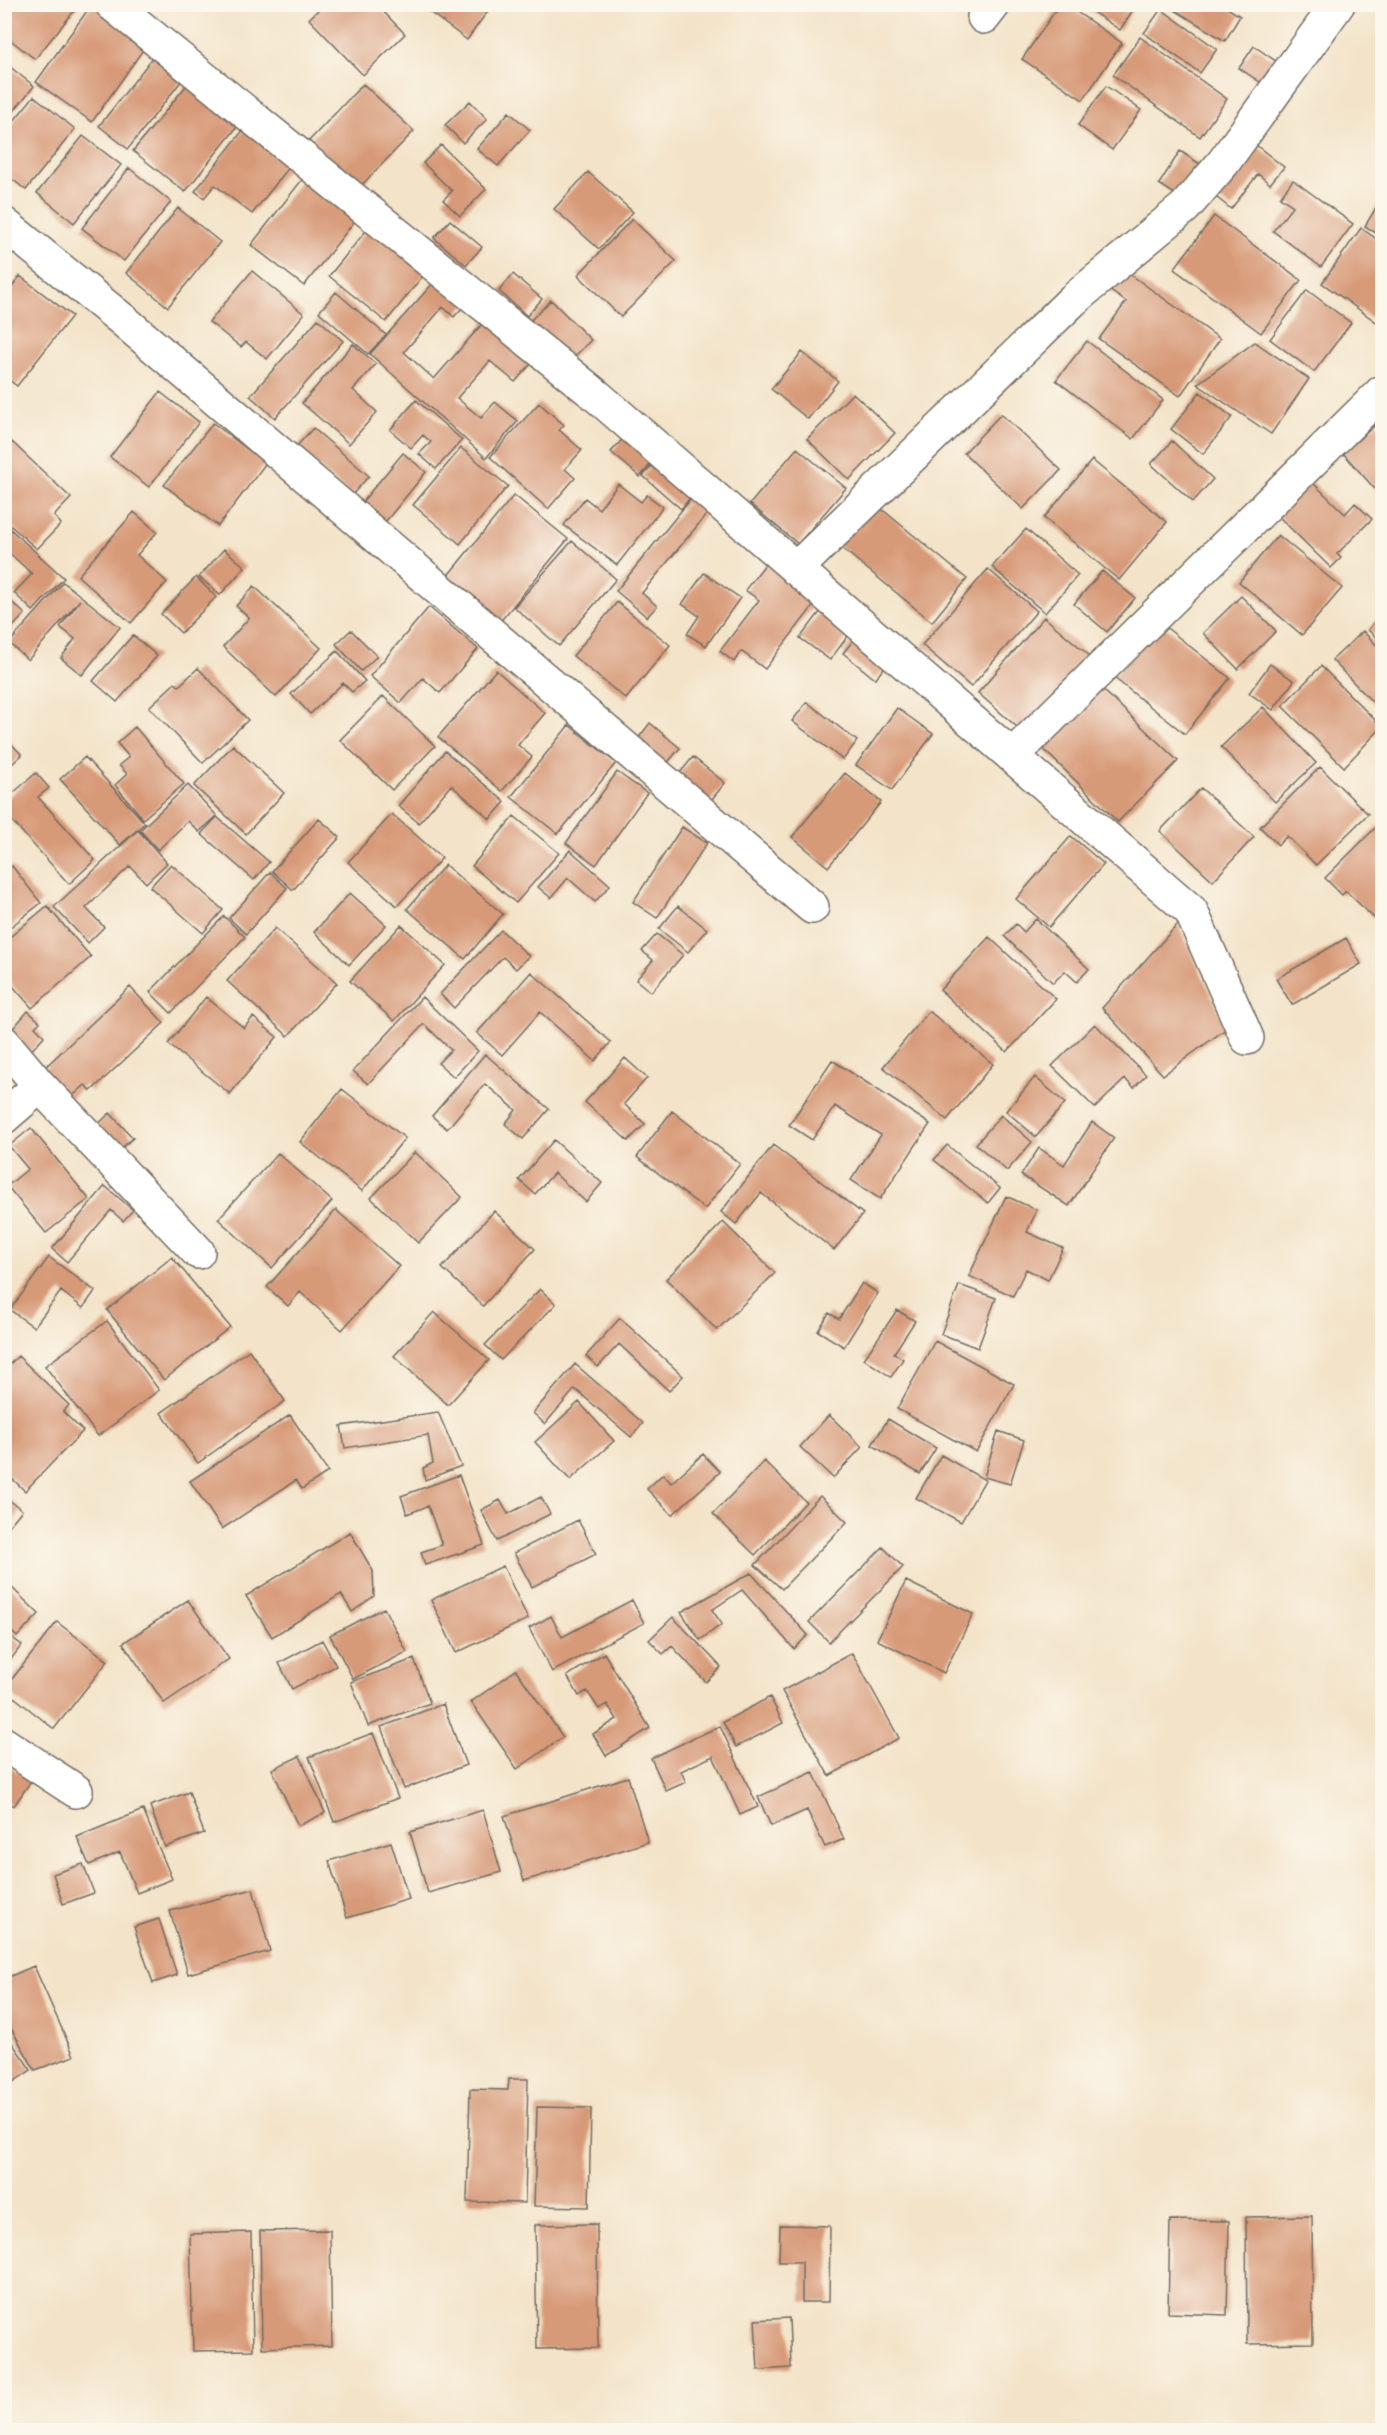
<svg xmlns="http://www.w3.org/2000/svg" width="1387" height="2435" viewBox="0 0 1387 2435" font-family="'Gochi Hand',sans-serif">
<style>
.building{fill:#d79a78}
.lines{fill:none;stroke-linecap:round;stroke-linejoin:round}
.minor-casing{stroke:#716b62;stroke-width:36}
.minor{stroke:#fff;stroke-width:33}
</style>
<rect width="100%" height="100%" fill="#fbf7ec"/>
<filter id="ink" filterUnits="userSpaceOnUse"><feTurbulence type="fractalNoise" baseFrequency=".0167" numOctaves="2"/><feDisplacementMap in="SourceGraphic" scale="12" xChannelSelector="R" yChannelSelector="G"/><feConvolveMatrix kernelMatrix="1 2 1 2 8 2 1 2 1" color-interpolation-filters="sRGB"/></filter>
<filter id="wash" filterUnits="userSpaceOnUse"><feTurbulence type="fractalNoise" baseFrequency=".008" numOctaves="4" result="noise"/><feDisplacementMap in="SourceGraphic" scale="24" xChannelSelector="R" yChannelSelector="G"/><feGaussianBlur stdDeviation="1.35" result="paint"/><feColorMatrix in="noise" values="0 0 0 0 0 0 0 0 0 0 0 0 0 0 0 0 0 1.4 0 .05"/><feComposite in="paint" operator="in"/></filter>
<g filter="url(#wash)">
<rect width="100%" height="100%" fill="#f3e3c8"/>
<g id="blocks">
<path class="building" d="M 92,4 L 100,4 L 150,40 L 92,122 L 36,82 Z
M 324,4 L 376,4 L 405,34 L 363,75 L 309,19 Z
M 419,4 L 493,4 L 467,40 Z
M 1060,4 L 1065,4 L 1122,43 L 1083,100 L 1022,59 Z
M 1081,4 L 1137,4 L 1120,30 Z
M 1165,4 L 1221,4 L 1240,16 L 1225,41 Z
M 4,5 L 79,5 L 35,59 L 4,35 Z
M 1161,9 L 1217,49 L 1200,73 L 1144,33 Z
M 1140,37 L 1227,99 L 1200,137 L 1113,75 Z
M 1254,46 L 1277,62 L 1263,84 L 1239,68 Z
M 157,52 L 186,75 L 128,149 L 99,126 Z
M 4,62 L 34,86 L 4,123 Z
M 194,76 L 245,117 L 185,192 L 133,151 Z
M 363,84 L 414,131 L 358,189 L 308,142 Z
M 1106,86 L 1141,110 L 1112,150 L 1078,125 Z
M 34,96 L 75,129 L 26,190 L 4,173 L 4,133 Z
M 470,101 L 487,119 L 463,143 L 445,125 Z
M 509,112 L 530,130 L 498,166 L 477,149 Z
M 248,124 L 294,161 L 252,214 L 215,185 L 204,198 L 195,191 Z
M 83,136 L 121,165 L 74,223 L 37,193 Z
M 1252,142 L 1284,167 L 1270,184 L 1258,174 L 1231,209 L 1211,193 Z
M 441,145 L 486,189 L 460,216 L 443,200 L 452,191 L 423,163 Z
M 1180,151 L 1206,168 L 1184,200 L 1159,184 Z
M 129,168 L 171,202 L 124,261 L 82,228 Z
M 308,172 L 361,213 L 304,286 L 251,245 Z
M 588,172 L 633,212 L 599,249 L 554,209 Z
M 1293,180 L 1353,224 L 1321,267 L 1273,231 L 1293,206 L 1280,197 Z
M 1382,198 L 1382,237 L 1365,226 Z
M 178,208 L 220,242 L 168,307 L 126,273 Z
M 1214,216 L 1301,280 L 1261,333 L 1174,269 Z
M 632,219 L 676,261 L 621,317 L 578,275 Z
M 450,220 L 482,247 L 466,265 L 434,238 Z
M 374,221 L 430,267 L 386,322 L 329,276 Z
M 1361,228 L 1382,243 L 1382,326 L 1322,283 Z
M 1120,267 L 1220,339 L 1180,396 L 1099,339 L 1126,302 L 1105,287 Z
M 252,271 L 304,314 L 267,359 L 246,342 L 241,347 L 209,322 Z
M 442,273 L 471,298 L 454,317 L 443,307 L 404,352 L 434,379 L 490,315 L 538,356 L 515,382 L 490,361 L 457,398 L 481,418 L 495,402 L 518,421 L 486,458 L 370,354 Z
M 513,274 L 542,299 L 527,316 L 499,291 Z
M 20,276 L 72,316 L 17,386 L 5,377 L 5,296 Z
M 1307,290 L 1351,323 L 1314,372 L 1270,339 Z
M 336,292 L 386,335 L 368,354 L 319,312 Z
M 551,300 L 591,340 L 568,363 L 528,323 Z
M 318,319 L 343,341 L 275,418 L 250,396 Z
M 1087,341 L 1163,400 L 1133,439 L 1056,380 Z
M 1255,342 L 1309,379 L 1271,434 L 1197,384 Z
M 353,344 L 376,364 L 353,390 L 377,412 L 349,444 L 302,403 Z
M 802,352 L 838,381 L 808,419 L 771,389 Z
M 160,392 L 199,422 L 149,487 L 110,457 Z
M 1200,392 L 1232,417 L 1203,454 L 1171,429 Z
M 853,393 L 895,433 L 849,480 L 807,439 Z
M 416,400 L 462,440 L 436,469 L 419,454 L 431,442 L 423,435 L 411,448 L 390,430 Z
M 539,403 L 564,425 L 559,430 L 582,450 L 565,469 L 575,478 L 548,509 L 490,457 Z
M 1001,414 L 1061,470 L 1023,509 L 964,453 Z
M 213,423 L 266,463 L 218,526 L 164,485 Z
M 1378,423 L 1382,428 L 1382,497 L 1343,453 Z
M 313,428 L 369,476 L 351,496 L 296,447 Z
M 628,433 L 656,458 L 640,477 L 611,452 Z
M 1172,441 L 1213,479 L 1193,502 L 1151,464 Z
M 12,442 L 71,498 L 54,516 L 61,524 L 37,549 L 4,520 L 4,451 Z
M 461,448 L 508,486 L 460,544 L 413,505 Z
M 797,448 L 846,488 L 798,544 L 750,504 Z
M 403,453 L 426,472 L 386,521 L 362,502 Z
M 657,460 L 695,492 L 681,509 L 643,476 Z
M 1092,460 L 1167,522 L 1119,580 L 1044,518 Z
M 1309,479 L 1345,514 L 1355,503 L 1372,519 L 1337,554 L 1341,558 L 1331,568 L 1275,513 Z
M 618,484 L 641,502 L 647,495 L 663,507 L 617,565 L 564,525 L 585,498 L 599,509 Z
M 514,495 L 568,539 L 499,623 L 445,579 Z
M 694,495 L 711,509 L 642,593 L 657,606 L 647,617 L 616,591 Z
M 873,502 L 967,579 L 932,622 L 837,544 Z
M 134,512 L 157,532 L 137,555 L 167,582 L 131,623 L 78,576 Z
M 7,526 L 64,578 L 33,611 L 14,593 L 32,574 L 4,548 L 4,529 Z
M 1026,529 L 1078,575 L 1045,613 L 992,567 Z
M 1278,535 L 1342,588 L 1302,635 L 1239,582 Z
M 572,541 L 616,579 L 559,646 L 514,607 Z
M 224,549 L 245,567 L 220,595 L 199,577 Z
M 770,558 L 821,596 L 765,669 L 741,651 L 734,662 L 720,651 L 759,600 L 745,590 Z
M 988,569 L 1037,611 L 971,687 L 922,645 Z
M 1102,571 L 1135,598 L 1107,632 L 1074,604 Z
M 704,573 L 740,598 L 706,646 L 687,634 L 699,616 L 682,604 Z
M 196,577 L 216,597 L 181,633 L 161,614 Z
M 63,582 L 120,627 L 82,675 L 61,658 L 75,639 L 60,627 L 80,600 L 28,660 L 9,643 Z
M 254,586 L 321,648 L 276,697 L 223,647 L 249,618 L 236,606 Z
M 4,595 L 25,614 L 4,636 Z
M 1241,596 L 1276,631 L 1238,669 L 1203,633 Z
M 617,602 L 670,645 L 626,699 L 573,656 Z
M 827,603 L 856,625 L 830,660 L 800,638 Z
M 429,607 L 478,649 L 440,693 L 423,678 L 401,703 L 370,676 Z
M 1382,612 L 1382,642 L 1368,630 Z
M 1044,617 L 1091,657 L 1025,734 L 978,693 Z
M 1158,621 L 1230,678 L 1185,734 L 1113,677 Z
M 351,630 L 377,656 L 361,671 L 336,644 Z
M 861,631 L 893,657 L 875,679 L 843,653 Z
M 1363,631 L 1382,651 L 1382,712 L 1332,660 Z
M 133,635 L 157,656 L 117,702 L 93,681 Z
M 337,651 L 365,681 L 352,692 L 343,683 L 310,714 L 291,694 Z
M 1270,664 L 1294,681 L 1273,710 L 1249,693 Z
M 1321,666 L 1382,727 L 1344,767 L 1282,706 Z
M 198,668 L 248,720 L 203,763 L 149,707 L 175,683 L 179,686 Z
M 496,670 L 545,713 L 518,745 L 532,757 L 502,791 L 438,737 Z
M 1098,685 L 1178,761 L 1118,822 L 1039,745 Z
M 383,696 L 435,746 L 392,790 L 340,740 Z
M 807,702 L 857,741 L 843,760 L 792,721 Z
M 1263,707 L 1316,763 L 1275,802 L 1221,747 Z
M 897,708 L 933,734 L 892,790 L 856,765 Z
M 650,723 L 680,748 L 663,768 L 634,744 Z
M 569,725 L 616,763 L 558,834 L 511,797 Z
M 135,727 L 184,784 L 143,819 L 115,785 L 127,774 L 119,765 L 129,757 L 117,743 Z
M 4,736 L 22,755 L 4,771 Z
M 233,745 L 284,793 L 246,834 L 194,786 Z
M 445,751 L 505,802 L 490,819 L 451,785 L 419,823 L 398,806 Z
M 85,757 L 145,823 L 120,845 L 60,779 Z
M 693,757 L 725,783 L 707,805 L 675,779 Z
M 1320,767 L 1368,814 L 1316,865 L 1287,836 L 1278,845 L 1260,827 Z
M 617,772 L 647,793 L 596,865 L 566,843 Z
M 36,773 L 49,788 L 38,797 L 95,860 L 69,884 L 4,812 L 4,801 Z
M 845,773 L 881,802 L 828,867 L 792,837 Z
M 188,785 L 217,816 L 199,832 L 188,821 L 158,850 L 140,830 Z
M 1201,788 L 1254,837 L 1213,881 L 1160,831 Z
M 392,814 L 442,858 L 397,906 L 348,862 Z
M 514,816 L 559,853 L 516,903 L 472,866 Z
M 217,817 L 269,862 L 254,880 L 201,834 Z
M 319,819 L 340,837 L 293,890 L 272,871 Z
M 1378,825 L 1382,830 L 1382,910 L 1374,918 L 1346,891 L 1342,895 L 1325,878 Z
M 682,827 L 707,843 L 657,918 L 633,902 Z
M 138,830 L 167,863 L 146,883 L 130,866 L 86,908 L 104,927 L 88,943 L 54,907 Z
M 1071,836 L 1104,864 L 1049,927 L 1016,899 Z
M 570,850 L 610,885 L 595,902 L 568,878 L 551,898 L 538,887 Z
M 171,864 L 223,910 L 203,933 L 150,887 Z
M 445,865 L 503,914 L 465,959 L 407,909 Z
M 12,866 L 41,903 L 4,932 L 4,872 Z
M 270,872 L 287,888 L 246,934 L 229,918 Z
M 350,893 L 386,925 L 349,965 L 314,932 Z
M 47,906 L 91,957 L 32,1008 L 4,976 L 4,942 Z
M 678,906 L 707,929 L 688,952 L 659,929 Z
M 224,916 L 245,937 L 171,1013 L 150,992 Z
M 1036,919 L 1089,969 L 1077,982 L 1065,971 L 1053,983 L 1004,936 L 1016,924 L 1024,932 Z
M 1178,924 L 1227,1028 L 1163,1075 L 1102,1008 Z
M 401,925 L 445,965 L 394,1021 L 350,981 Z
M 275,928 L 337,983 L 288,1036 L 227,981 Z
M 501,930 L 529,956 L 516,969 L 503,957 L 454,1008 L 440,994 Z
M 657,934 L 683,955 L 651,992 L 636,980 L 653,960 L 642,951 Z
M 989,937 L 1056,999 L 1007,1052 L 940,990 Z
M 1346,938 L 1361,964 L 1292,1005 L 1276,979 Z
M 531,972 L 611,1042 L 595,1061 L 540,1012 L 502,1055 L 477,1033 Z
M 130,987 L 164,1023 L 91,1091 L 85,1085 L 66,1102 L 39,1073 Z
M 206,997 L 244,1028 L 253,1017 L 277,1037 L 230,1094 L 168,1044 Z
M 422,997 L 478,1051 L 454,1077 L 438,1063 L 451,1050 L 424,1024 L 368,1084 L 353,1071 Z
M 28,1011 L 40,1022 L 35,1027 L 44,1036 L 30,1052 L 9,1033 Z
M 929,1011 L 993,1064 L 947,1120 L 883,1067 Z
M 1095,1024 L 1146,1075 L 1134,1088 L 1125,1079 L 1095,1108 L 1052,1066 Z
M 485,1054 L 549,1109 L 523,1139 L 505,1124 L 516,1110 L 485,1084 L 447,1129 L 432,1116 Z
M 625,1058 L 647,1078 L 624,1104 L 645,1124 L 628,1141 L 585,1102 Z
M 832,1060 L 930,1124 L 880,1199 L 851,1180 L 881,1135 L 835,1106 L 812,1140 L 789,1125 Z
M 1035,1077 L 1065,1103 L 1036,1137 L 1006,1111 Z
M 342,1089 L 405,1138 L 362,1191 L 300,1142 Z
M 672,1111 L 740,1164 L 705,1209 L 637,1157 Z
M 110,1113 L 133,1138 L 116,1153 L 93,1129 Z
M 1001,1115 L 1032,1142 L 1007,1171 L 976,1144 Z
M 1092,1122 L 1114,1138 L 1069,1206 L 1021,1175 L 1039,1148 L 1064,1165 Z
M 31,1128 L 89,1199 L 46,1233 L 7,1186 L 28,1169 L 9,1146 Z
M 554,1140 L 602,1183 L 586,1202 L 554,1173 L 535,1194 L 519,1180 Z
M 773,1145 L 863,1214 L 834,1250 L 761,1193 L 736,1224 L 721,1212 Z
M 947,1145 L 1000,1188 L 988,1203 L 934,1160 Z
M 415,1152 L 462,1197 L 418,1243 L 371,1198 Z
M 278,1153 L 332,1201 L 272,1268 L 218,1219 Z
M 105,1186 L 133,1210 L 123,1221 L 111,1210 L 67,1262 L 52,1249 Z
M 1006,1196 L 1037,1210 L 1027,1232 L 1063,1248 L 1048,1280 L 1026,1269 L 1013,1296 L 969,1276 Z
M 336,1210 L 399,1266 L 342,1330 L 300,1292 L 288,1306 L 267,1287 Z
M 494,1211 L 535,1249 L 483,1306 L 442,1268 Z
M 723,1222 L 775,1273 L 717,1330 L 666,1279 Z
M 49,1257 L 95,1291 L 83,1308 L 61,1291 L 34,1327 L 10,1310 Z
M 172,1257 L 230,1327 L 164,1380 L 107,1310 Z
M 862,1283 L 878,1293 L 844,1347 L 818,1331 L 829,1313 L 839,1319 Z
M 959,1285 L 996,1298 L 978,1348 L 941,1334 Z
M 540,1289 L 556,1304 L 501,1360 L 485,1345 Z
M 897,1310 L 915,1321 L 894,1353 L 903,1359 L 891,1377 L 864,1359 Z
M 434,1312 L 489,1360 L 448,1405 L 394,1356 Z
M 620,1318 L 683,1376 L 669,1391 L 619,1344 L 598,1367 L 586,1356 Z
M 107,1321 L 159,1390 L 98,1436 L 45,1366 Z
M 935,1341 L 1014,1384 L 976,1452 L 897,1409 Z
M 249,1350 L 285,1401 L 198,1463 L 161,1413 Z
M 18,1356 L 69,1405 L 63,1412 L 83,1431 L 25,1491 L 4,1471 L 4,1370 Z
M 575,1364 L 643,1423 L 631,1437 L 575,1389 L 545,1424 L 533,1413 Z
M 579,1402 L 614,1441 L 570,1480 L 535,1442 Z
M 438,1412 L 461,1466 L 425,1480 L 423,1468 L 433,1463 L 428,1435 L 345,1448 L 341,1426 Z
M 290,1415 L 328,1472 L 302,1489 L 296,1480 L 222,1529 L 190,1481 Z
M 829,1415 L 862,1447 L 833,1478 L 800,1447 Z
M 888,1419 L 936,1448 L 920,1474 L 872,1445 Z
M 998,1431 L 1024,1440 L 1010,1484 L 984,1477 Z
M 703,1454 L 720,1472 L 672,1515 L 647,1489 L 663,1474 L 671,1483 Z
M 941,1455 L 985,1480 L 961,1522 L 916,1498 Z
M 764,1461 L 806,1502 L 755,1555 L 713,1514 Z
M 459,1475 L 484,1545 L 425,1565 L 421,1552 L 442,1545 L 428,1506 L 407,1514 L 401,1496 Z
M 4,1496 L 22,1510 L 4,1532 Z
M 820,1496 L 847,1522 L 782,1589 L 755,1565 Z
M 541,1497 L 550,1514 L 497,1541 L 481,1510 L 500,1500 L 508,1514 Z
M 578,1520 L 596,1554 L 532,1587 L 514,1553 Z
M 350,1532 L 373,1571 L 374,1596 L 352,1612 L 341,1594 L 272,1637 L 246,1596 Z
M 883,1547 L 903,1567 L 829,1642 L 809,1622 Z
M 503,1566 L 528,1619 L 456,1653 L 431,1600 Z
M 751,1573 L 808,1635 L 794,1649 L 742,1590 L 712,1610 L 722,1624 L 700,1640 L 681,1612 Z
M 906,1581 L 973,1614 L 944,1673 L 877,1640 Z
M 8,1584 L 39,1614 L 17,1637 L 5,1625 L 5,1588 Z
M 188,1600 L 229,1659 L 164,1703 L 123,1643 Z
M 632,1600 L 644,1623 L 552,1672 L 529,1628 L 551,1616 L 562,1637 Z
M 384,1608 L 407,1652 L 353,1679 L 330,1635 Z
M 673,1617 L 721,1667 L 706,1682 L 672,1646 L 663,1654 L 649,1640 Z
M 57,1622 L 108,1661 L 54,1729 L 4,1689 Z
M 4,1632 L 22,1645 L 4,1668 Z
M 322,1640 L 336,1666 L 292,1689 L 279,1663 Z
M 604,1653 L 650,1728 L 606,1756 L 593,1734 L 617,1719 L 607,1704 L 599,1709 L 587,1691 L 579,1696 L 567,1676 Z
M 852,1653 L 899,1738 L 829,1776 L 782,1691 Z
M 414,1659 L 430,1703 L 368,1726 L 351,1682 Z
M 516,1670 L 563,1737 L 517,1769 L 471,1702 Z
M 770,1697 L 783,1723 L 736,1747 L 723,1722 Z
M 443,1704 L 466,1765 L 404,1789 L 381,1727 Z
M 720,1726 L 758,1807 L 740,1815 L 713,1756 L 681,1771 L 686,1782 L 666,1791 L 651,1758 Z
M 373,1733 L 398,1798 L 334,1822 L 309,1757 Z
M 300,1756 L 325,1813 L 298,1826 L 272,1769 Z
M 4,1763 L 31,1781 L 14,1806 L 4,1800 Z
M 813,1772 L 844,1839 L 825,1847 L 807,1810 L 771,1826 L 758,1797 Z
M 628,1777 L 648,1842 L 524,1881 L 504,1816 Z
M 189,1792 L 204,1833 L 165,1847 L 150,1806 Z
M 143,1810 L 172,1879 L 137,1893 L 120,1852 L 89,1865 L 77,1837 Z
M 483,1810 L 501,1872 L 428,1893 L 410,1832 Z
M 391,1842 L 409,1899 L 347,1918 L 329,1861 Z
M 83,1864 L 94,1893 L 63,1904 L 53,1874 Z
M 253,1889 L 270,1951 L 188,1974 L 170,1911 Z
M 159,1919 L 177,1975 L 153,1983 L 134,1927 Z
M 34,1966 L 74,2056 L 35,2070 L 4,2016 L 4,1979 Z
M 4,2031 L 31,2070 L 4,2088 Z
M 509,2079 L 528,2079 L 525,2203 L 467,2202 L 470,2089 L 508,2090 Z
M 537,2107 L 591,2108 L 589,2207 L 534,2206 Z
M 1312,2216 L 1313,2343 L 1247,2344 L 1246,2217 Z
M 1170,2220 L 1229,2221 L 1227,2315 L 1168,2313 Z
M 597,2224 L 598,2348 L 537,2349 L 535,2225 Z
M 780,2225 L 830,2226 L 829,2302 L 802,2302 L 802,2262 L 779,2262 Z
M 330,2230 L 332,2346 L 262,2348 L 260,2231 Z
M 251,2232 L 253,2350 L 193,2351 L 190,2234 Z
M 789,2318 L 791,2368 L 758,2370 L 755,2320 Z"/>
</g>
</g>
<g filter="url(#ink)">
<use href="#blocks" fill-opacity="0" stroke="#716b62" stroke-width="1.5"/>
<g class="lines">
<defs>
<path id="minor" d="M 112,4 L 597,396 L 1191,911 L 1247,1038
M 984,17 L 994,4
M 4,224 L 124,321 L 812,907
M 796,569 L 1073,300 L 1185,207 L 1223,163 L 1338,4
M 1012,756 L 1382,392
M 4,1043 L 40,1086 L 198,1252
M 4,1117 L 40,1086
M 4,1744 L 76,1791"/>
</defs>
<use href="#minor" class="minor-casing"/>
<use href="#minor" class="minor"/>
</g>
</g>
<rect width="1387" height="2435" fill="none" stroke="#fbf7ec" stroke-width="24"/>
</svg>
